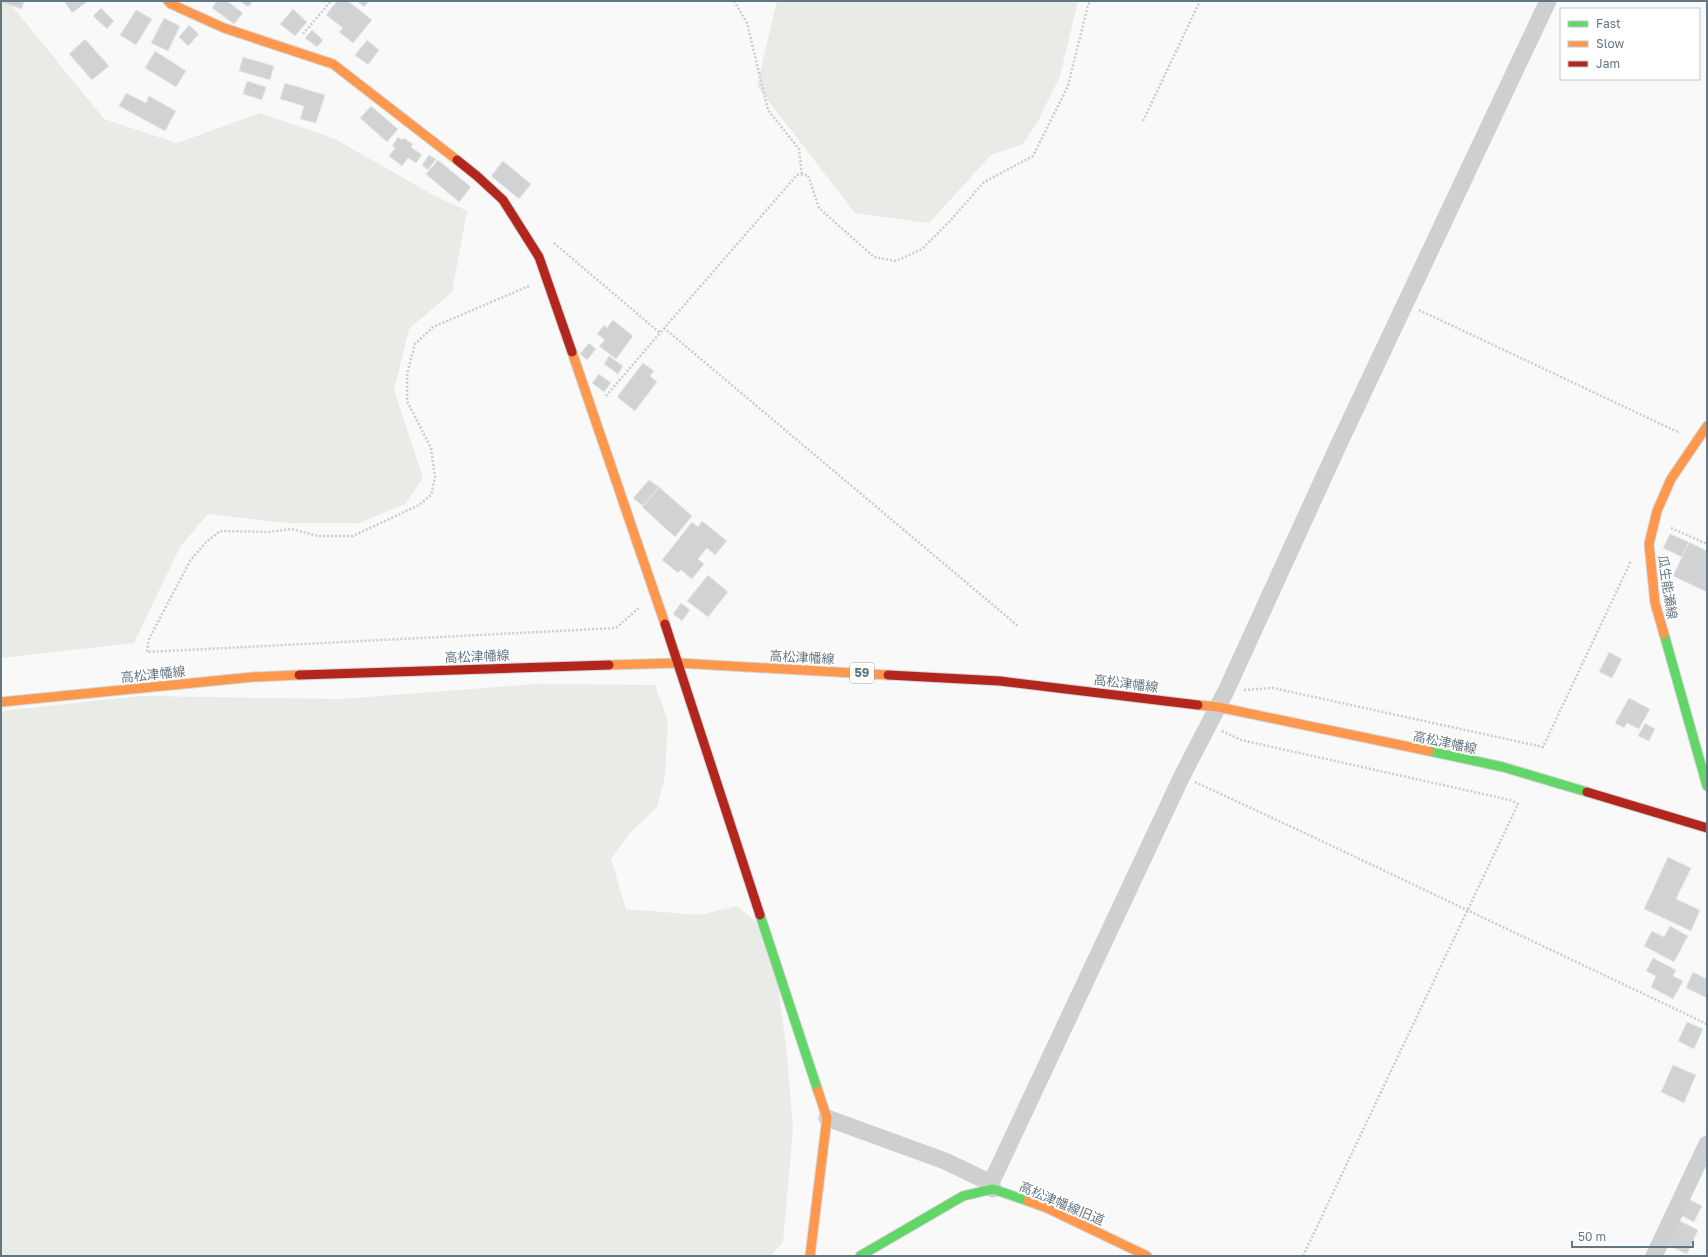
<svg xmlns="http://www.w3.org/2000/svg" width="1708" height="1257" viewBox="0 0 1708 1257" font-family="'Golos Text','Noto Sans JP',sans-serif">
<style>
.green{fill:#e8ebe6}
.building{fill:#d0d2d3;stroke:#e8e8e8}
.lines{fill:none;stroke-linecap:round;stroke-linejoin:round}
.fast-casing{stroke:#d5d6d7;stroke-width:11}
.slow-casing{stroke:#d5d6d7;stroke-width:11}
.jam-casing{stroke:#d5d6d7;stroke-width:11}
.path{stroke:#cbcccd;stroke-width:2.5;stroke-dasharray:2 2;stroke-linecap:butt}
.street{stroke:#cecfd0;stroke-width:17}
.fast{stroke:#63d668;stroke-width:9}
.slow{stroke:#ff974d;stroke-width:9}
.jam{stroke:#b3261e;stroke-width:9}
.labels{text-anchor:middle;stroke-width:4;stroke-linejoin:round;paint-order:stroke}
.shield{fill:#fff;stroke:#939fa8;stroke-width:1}
.shield-label{font-size:12px;font-weight:bold;fill:#657683}
.street-label{font-size:13px;fill:#657683;stroke:#fff}
</style>
<rect width="100%" height="100%" fill="#f9f9f9"/>
<path class="green" d="M 1,1 L 8,1 L 104,119 L 177,143 L 260,113 L 335,139 L 435,196 L 467,211 L 452,292 L 409,329 L 394,390 L 423,478 L 405,504 L 359,523 L 287,523 L 208,514 L 180,547 L 134,643 L 1,658 Z
M 777,1 L 1078,1 L 1060,76 L 1038,121 L 1023,144 L 991,155 L 929,223 L 855,213 L 757,86 Z
M 537,684 L 655,685 L 668,721 L 665,776 L 657,807 L 630,833 L 611,859 L 626,909 L 700,915 L 737,906 L 756,922 L 778,986 L 786,1045 L 793,1127 L 783,1242 L 771,1256 L 1,1256 L 1,711 L 140,696 L 341,699 Z"/>
<path class="building" d="M 4,1 L 24,1 L 22,9 L 3,3 Z
M 64,1 L 88,1 L 72,13 Z
M 217,1 L 227,1 L 243,13 L 234,24 L 212,8 Z
M 240,1 L 253,1 L 248,7 Z
M 337,1 L 348,1 L 372,20 L 353,43 L 339,32 L 343,28 L 326,15 Z
M 357,1 L 369,1 L 364,7 Z
M 101,8 L 114,21 L 107,29 L 93,16 Z
M 293,9 L 307,22 L 295,36 L 280,24 Z
M 136,10 L 152,19 L 136,45 L 120,35 Z
M 164,18 L 180,26 L 168,51 L 151,43 Z
M 189,25 L 199,34 L 188,46 L 179,37 Z
M 312,30 L 323,40 L 317,47 L 305,38 Z
M 85,39 L 109,66 L 92,80 L 69,54 Z
M 367,40 L 379,50 L 368,65 L 355,55 Z
M 155,51 L 186,71 L 176,87 L 145,68 Z
M 243,57 L 274,66 L 270,80 L 239,71 Z
M 247,81 L 266,87 L 262,100 L 243,94 Z
M 285,83 L 325,95 L 316,123 L 300,119 L 304,106 L 280,99 Z
M 126,93 L 146,103 L 149,96 L 176,111 L 165,131 L 119,106 Z
M 371,106 L 398,129 L 387,142 L 360,118 Z
M 398,137 L 402,140 L 404,138 L 413,144 L 411,147 L 422,155 L 416,163 L 408,158 L 402,166 L 389,156 L 395,148 L 392,146 Z
M 429,155 L 436,159 L 428,170 L 422,165 Z
M 438,160 L 471,187 L 459,202 L 426,174 Z
M 503,161 L 531,184 L 519,199 L 491,176 Z
M 613,320 L 633,336 L 616,359 L 599,346 L 605,340 L 597,334 L 604,325 L 607,328 Z
M 589,343 L 596,349 L 587,360 L 580,354 Z
M 609,356 L 623,366 L 618,374 L 604,364 Z
M 643,363 L 654,371 L 650,376 L 657,382 L 635,411 L 617,397 Z
M 599,374 L 611,383 L 604,392 L 592,383 Z
M 649,480 L 659,487 L 643,506 L 633,498 Z
M 659,487 L 692,516 L 675,537 L 642,507 Z
M 702,521 L 727,541 L 715,555 L 707,548 L 698,559 L 704,564 L 692,579 L 681,570 L 678,573 L 662,560 L 692,522 L 698,527 Z
M 1670,534 L 1689,542 L 1682,557 L 1663,548 Z
M 1689,542 L 1707,551 L 1707,592 L 1673,576 Z
M 708,575 L 728,592 L 708,617 L 687,601 Z
M 681,603 L 690,610 L 682,621 L 673,614 Z
M 1609,652 L 1622,659 L 1612,678 L 1599,672 Z
M 1629,698 L 1650,709 L 1639,729 L 1627,723 L 1624,728 L 1615,723 Z
M 1645,723 L 1655,729 L 1649,741 L 1638,736 Z
M 1668,857 L 1691,868 L 1676,899 L 1700,910 L 1691,931 L 1644,909 Z
M 1670,926 L 1688,936 L 1674,962 L 1644,946 L 1652,931 L 1664,937 Z
M 1653,958 L 1676,970 L 1673,976 L 1683,981 L 1673,999 L 1651,987 L 1656,976 L 1646,971 Z
M 1693,972 L 1707,979 L 1707,998 L 1686,988 Z
M 1687,1022 L 1703,1029 L 1694,1049 L 1678,1041 Z
M 1673,1065 L 1696,1075 L 1684,1103 L 1661,1092 Z
M 1688,1199 L 1702,1206 L 1694,1222 L 1680,1215 Z
M 1680,1221 L 1698,1230 L 1687,1254 L 1667,1245 Z"/>
<g class="lines">
<defs>
<path id="fast" d="M 1664,634 L 1707,786
M 1429,751 L 1503,767 L 1587,792
M 760,915 L 818,1091
M 860,1256 L 963,1196 L 993,1189 L 1028,1201"/>
<path id="slow" d="M 168,1 L 171,4 L 224,28 L 333,64 L 457,160
M 572,352 L 665,624
M 1664,634 L 1655,603 L 1649,544 L 1657,511 L 1671,479 L 1707,426
M 609,665 L 678,663 L 888,675
M 1,702 L 253,677 L 299,675
M 1198,705 L 1218,707 L 1429,751
M 1028,1201 L 1047,1208 L 1147,1256
M 810,1256 L 827,1118 L 818,1091"/>
<path id="jam" d="M 457,160 L 477,176 L 503,200 L 539,257 L 572,352
M 665,624 L 760,915
M 299,675 L 609,665
M 888,675 L 1000,681 L 1198,705
M 1587,792 L 1707,828"/>
</defs>
<use href="#fast" class="fast-casing"/>
<use href="#slow" class="slow-casing"/>
<use href="#jam" class="jam-casing"/>
<path class="path" d="M 734,1 L 747,23 L 768,110 L 799,149 L 802,175
M 303,34 L 331,1
M 1143,121 L 1200,1
M 554,243 L 660,333 L 797,175 L 808,175 L 819,208 L 874,257 L 896,261 L 922,249 L 951,220 L 984,182 L 1033,156 L 1068,86 L 1088,5 L 1091,1
M 529,286 L 433,327 L 415,344 L 407,374 L 407,401 L 431,448 L 435,477 L 431,495 L 419,505 L 353,536 L 318,536 L 292,529 L 269,532 L 220,531 L 206,542 L 190,561 L 149,639 L 147,652 L 616,628 L 640,607
M 1419,310 L 1680,433
M 664,328 L 1018,626
M 606,396 L 660,333
M 1671,528 L 1707,544
M 1244,690 L 1273,688 L 1543,747 L 1631,561
M 1222,731 L 1241,740 L 1510,800 L 1518,804 L 1303,1256
M 1195,782 L 1309,835 L 1707,1024"/>
<path class="street" d="M 827,1118 L 945,1161 L 991,1183 L 993,1189
M 991,1183 L 1182,776 L 1226,691 L 1338,446 L 1548,1
M 1654,1256 L 1707,1144"/>
<use href="#fast" class="fast"/>
<use href="#slow" class="slow"/>
<use href="#jam" class="jam"/>
</g>
<g class="labels">
<rect class="shield" x="850" y="663" width="24" height="20" rx="3"/>
<g class="shield-label">
<text x="862" y="677">59</text>
</g>
<g class="street-label">
<text transform="translate(1668 587) rotate(81)" y="5">瓜生能瀬線</text>
<text transform="translate(477 656) rotate(-2)" y="5">高松津幡線</text>
<text transform="translate(802 657) rotate(3)" y="5">高松津幡線</text>
<text transform="translate(153 674) rotate(-6)" y="5">高松津幡線</text>
<text transform="translate(1126 683) rotate(7)" y="5">高松津幡線</text>
<text transform="translate(1445 742) rotate(12)" y="5">高松津幡線</text>
<text transform="translate(1062 1203) rotate(23)" y="5">高松津幡線旧道</text>
</g>
</g>
<rect width="1708" height="1257" fill="none" stroke="#657683" stroke-width="4"/>
<rect x="1560" y="8" width="140" height="72" fill="#ffffff" stroke="#c1c8cd"/>
<rect x="1568" y="21" width="20" height="6" fill="#63d668" stroke="#c1c8cd"/>
<text x="1596" y="28" font-size="12" fill="#657683">Fast</text>
<rect x="1568" y="41" width="20" height="6" fill="#ff974d" stroke="#c1c8cd"/>
<text x="1596" y="48" font-size="12" fill="#657683">Slow</text>
<rect x="1568" y="61" width="20" height="6" fill="#b3261e" stroke="#c1c8cd"/>
<text x="1596" y="68" font-size="12" fill="#657683">Jam</text>
<path d="M1572 1241v6h121v-6" fill="none" stroke="#657683" stroke-width="2"/>
<text x="1578" y="1241" font-size="12" fill="#657683" stroke="#ffffff" stroke-width="3" paint-order="stroke">50 m</text>
</svg>
